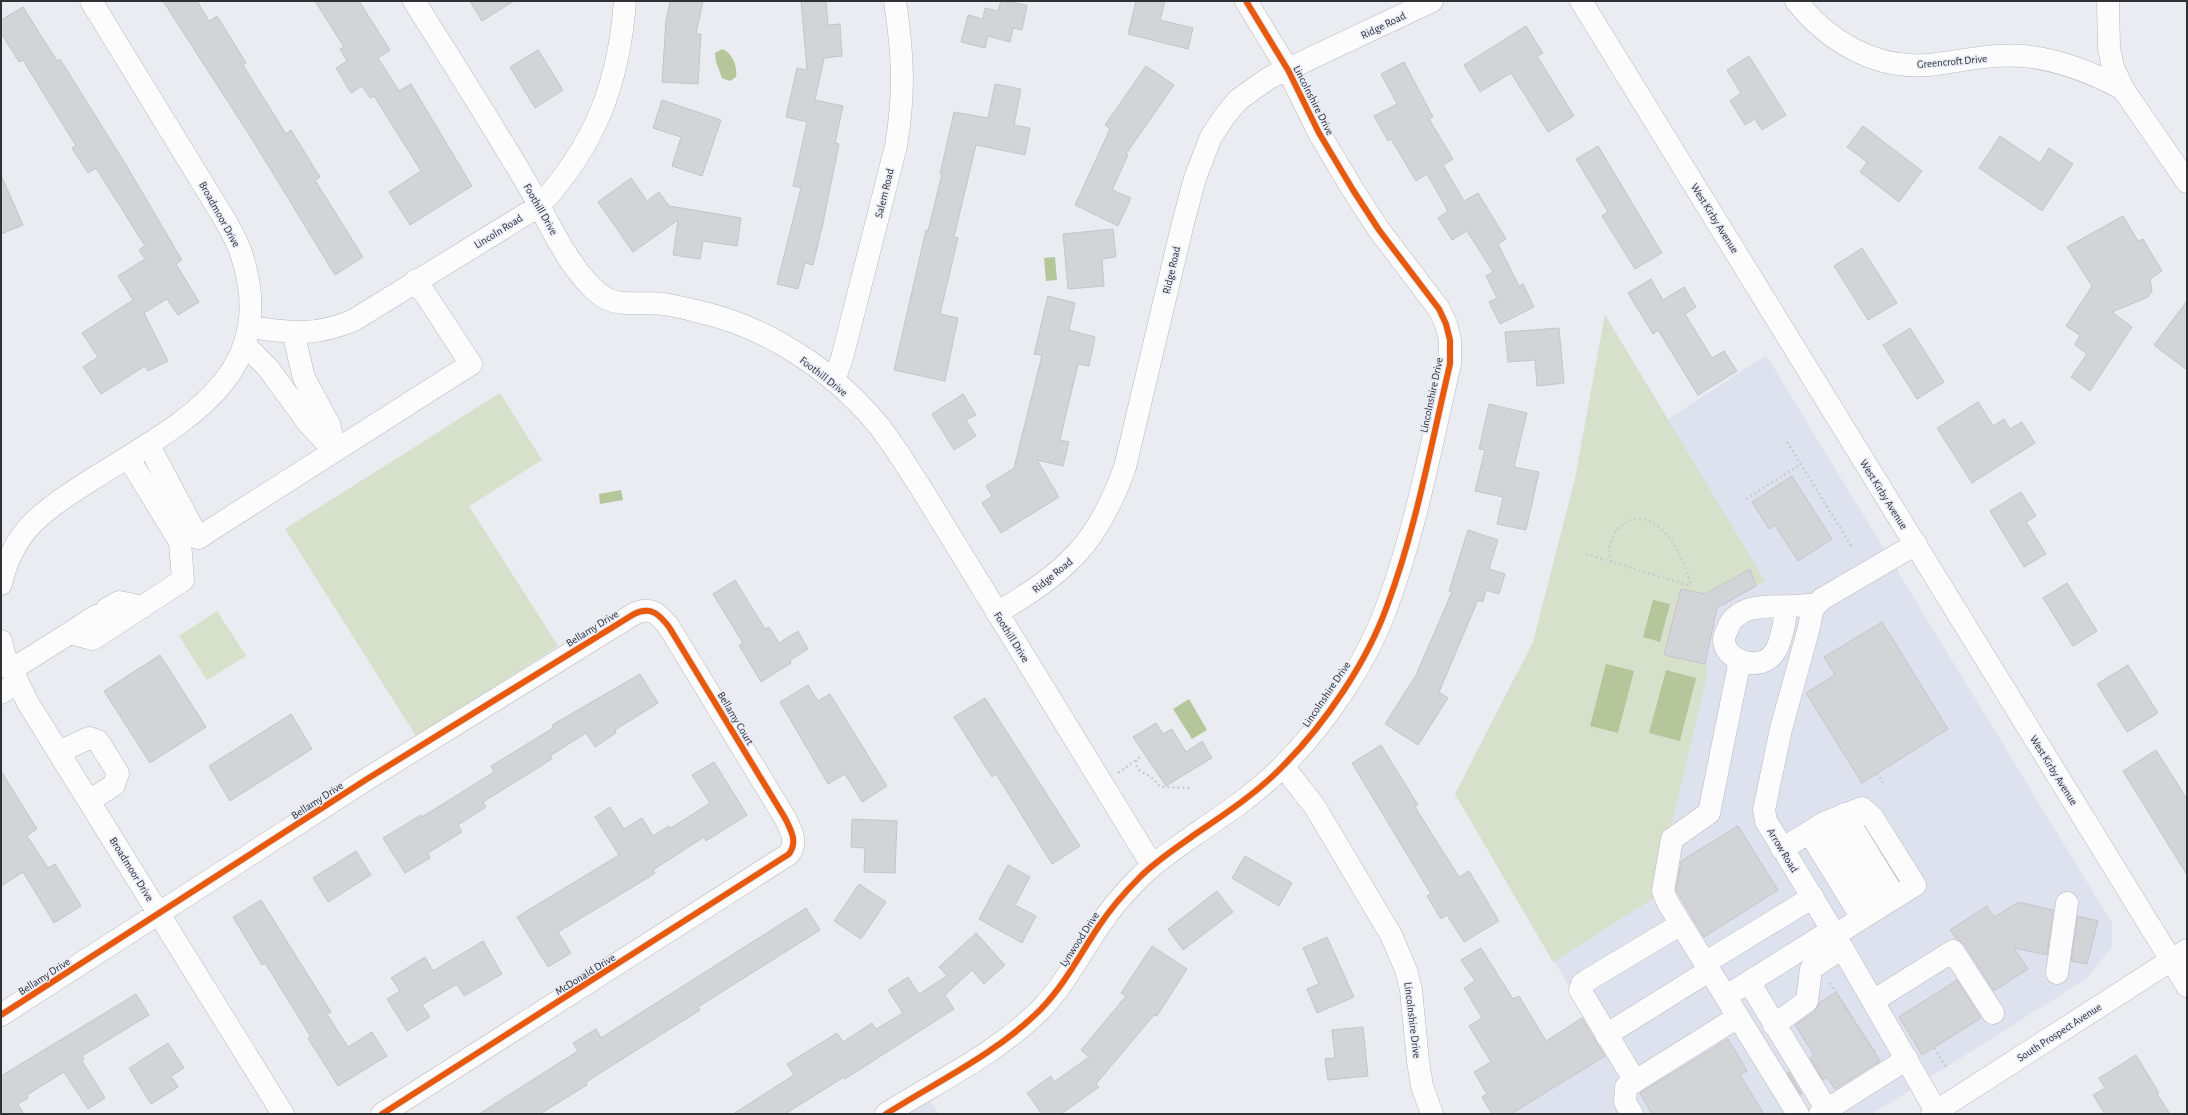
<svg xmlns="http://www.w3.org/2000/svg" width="2188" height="1115" viewBox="0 0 2188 1115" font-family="'Alegreya Sans',sans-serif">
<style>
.built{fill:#dee2ef}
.green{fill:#d6e0cb}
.water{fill:#b5c69b}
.building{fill:#d2d4d8;stroke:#c4c5c9}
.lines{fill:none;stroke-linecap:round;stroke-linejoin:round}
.minor-casing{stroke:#b7b8bd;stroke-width:23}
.major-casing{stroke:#b7b8bd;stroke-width:23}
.path{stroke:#cacbcd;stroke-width:2.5;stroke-dasharray:2 3;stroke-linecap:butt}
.minor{stroke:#fcfcfd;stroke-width:22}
.major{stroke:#fcfcfd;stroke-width:22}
.cycleway-casing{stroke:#e7ebf6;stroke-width:8}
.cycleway{stroke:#e8590c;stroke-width:6}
.labels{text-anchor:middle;stroke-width:3;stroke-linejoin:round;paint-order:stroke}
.street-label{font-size:11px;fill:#303135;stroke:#e7ebf6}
</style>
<rect width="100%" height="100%" fill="#eaecf2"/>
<path class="built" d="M 1605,315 L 1668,419 L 1766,355 L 2112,923 L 2112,947 L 2086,979 L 1872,1114 L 1511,1114 L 1609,1054 L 1455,794 L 1533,642 L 1575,479 Z
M 928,1097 L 939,1114 L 902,1114 Z"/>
<path class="green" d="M 1605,315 L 1765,581 L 1717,606 L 1705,664 L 1708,672 L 1654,898 L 1553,962 L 1455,794 L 1533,642 L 1575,479 Z
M 500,393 L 542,460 L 469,506 L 558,646 L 416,736 L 285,529 Z
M 217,611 L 246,656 L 207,680 L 179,636 Z"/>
<path class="water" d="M 722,49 C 732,52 738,67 736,77 L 730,81 L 722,78 L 716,62 L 715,53 Z
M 1055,257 L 1057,280 L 1046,281 L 1044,258 Z
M 621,490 L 623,500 L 600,504 L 599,494 Z
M 1653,600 L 1670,604 L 1660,642 L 1643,637 Z
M 1606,664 L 1634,671 L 1618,733 L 1590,726 Z
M 1666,670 L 1696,678 L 1680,741 L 1649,733 Z
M 1189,699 L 1207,730 L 1192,739 L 1173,709 Z"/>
<path class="building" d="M 163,1 L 197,1 L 209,21 L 217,16 L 246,63 L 243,65 L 286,134 L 291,130 L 320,177 L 315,180 L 363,257 L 335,275 L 250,136 Z
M 315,1 L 359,1 L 390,50 L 378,58 L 399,91 L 411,84 L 472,186 L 410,225 L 389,192 L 421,171 L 374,96 L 370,98 L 362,86 L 351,93 L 336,68 L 347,61 L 340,49 L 344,47 Z
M 470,1 L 514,1 L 482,21 Z
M 670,1 L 703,1 L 696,34 L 701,34 L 698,84 L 662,82 L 666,21 Z
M 801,1 L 826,1 L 828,25 L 840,24 L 842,56 L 824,58 L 815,100 L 843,106 L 835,143 L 839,144 L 823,223 L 813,265 L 805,263 L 798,289 L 777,284 L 801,188 L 793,186 L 807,122 L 786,117 L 797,68 L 807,70 Z
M 1001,1 L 1027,5 L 1022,30 L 1013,28 L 1010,42 L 988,36 L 985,48 L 961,42 L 968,15 L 983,19 L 985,8 L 998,11 Z
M 1136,1 L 1165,1 L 1160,20 L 1193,28 L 1188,49 L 1128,34 Z
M 23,7 L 57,61 L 60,59 L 126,165 L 182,260 L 176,264 L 199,302 L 178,315 L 167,299 L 144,313 L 168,361 L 148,371 L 145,366 L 101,394 L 83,367 L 98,357 L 82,333 L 133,300 L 118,276 L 145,259 L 139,250 L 145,246 L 96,168 L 88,173 L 72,148 L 76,146 L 23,60 L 19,62 L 1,33 L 1,20 Z
M 1526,26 L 1543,53 L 1537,56 L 1574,116 L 1548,132 L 1511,73 L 1480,92 L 1464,65 Z
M 538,50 L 563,90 L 535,108 L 510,67 Z
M 1749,56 L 1786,115 L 1762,130 L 1755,119 L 1745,125 L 1730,101 L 1741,93 L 1727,70 Z
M 1404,62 L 1433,117 L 1429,119 L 1453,159 L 1443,165 L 1464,201 L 1478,193 L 1506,239 L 1498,244 L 1519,286 L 1523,284 L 1534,307 L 1500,324 L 1489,302 L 1497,298 L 1486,276 L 1493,272 L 1467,231 L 1452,240 L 1438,218 L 1448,211 L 1427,174 L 1416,181 L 1391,139 L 1388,141 L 1374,116 L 1397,104 L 1381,74 Z
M 1146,66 L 1174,85 L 1126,154 L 1128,155 L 1112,190 L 1131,198 L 1118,226 L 1075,205 L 1110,129 L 1105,125 Z
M 995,84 L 1021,89 L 1014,125 L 1030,128 L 1025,155 L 976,145 L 954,237 L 958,238 L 940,314 L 958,318 L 945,381 L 894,370 L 926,230 L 928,231 L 942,174 L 940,174 L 954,112 L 988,118 Z
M 662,100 L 721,120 L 702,176 L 672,166 L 681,137 L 653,128 Z
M 1863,126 L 1922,171 L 1899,202 L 1860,172 L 1867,162 L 1847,147 Z
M 2000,136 L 2040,163 L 2049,148 L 2073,164 L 2042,211 L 1979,168 Z
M 1598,146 L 1662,253 L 1635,269 L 1602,216 L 1608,212 L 1576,159 Z
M 1,175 L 23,225 L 1,234 Z
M 631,178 L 647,201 L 659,192 L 669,206 L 741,218 L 737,246 L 703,241 L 700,259 L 673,255 L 678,220 L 633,252 L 598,202 Z
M 2123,216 L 2138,241 L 2143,239 L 2162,271 L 2150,279 L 2152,291 L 2148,297 L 2112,312 L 2132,327 L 2090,391 L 2071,377 L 2087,354 L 2075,345 L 2080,335 L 2066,326 L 2092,286 L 2067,247 Z
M 1113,229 L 1116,257 L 1102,259 L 1104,286 L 1068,289 L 1063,234 Z
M 1862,248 L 1897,303 L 1868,320 L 1834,266 Z
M 1651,279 L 1663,300 L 1684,287 L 1696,307 L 1685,314 L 1712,358 L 1724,351 L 1737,371 L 1698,395 L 1658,330 L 1653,334 L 1628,293 Z
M 1048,296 L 1075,303 L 1069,330 L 1095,337 L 1089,366 L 1078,364 L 1060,440 L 1069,442 L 1063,466 L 1037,460 L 1059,497 L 1001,533 L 982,503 L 992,496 L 986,486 L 1014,468 L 1042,355 L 1034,354 Z
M 2187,301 L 2187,370 L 2154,345 Z
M 1559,328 L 1564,383 L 1537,386 L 1535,360 L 1508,362 L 1505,332 Z
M 1910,328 L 1944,382 L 1917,399 L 1883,345 Z
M 963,394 L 976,415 L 966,420 L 976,436 L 954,450 L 932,414 Z
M 1978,402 L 1993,426 L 2004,419 L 2010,429 L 2022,422 L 2035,443 L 1972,483 L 1937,428 Z
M 1489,404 L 1527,413 L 1514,467 L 1539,472 L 1526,530 L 1497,524 L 1503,497 L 1475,491 L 1485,450 L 1479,449 Z
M 1792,476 L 1832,539 L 1798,561 L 1775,525 L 1769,529 L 1752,502 Z
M 2021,492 L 2036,516 L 2026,522 L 2046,554 L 2024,567 L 1990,511 Z
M 1468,530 L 1498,540 L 1489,569 L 1505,574 L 1499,594 L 1486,590 L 1483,602 L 1478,600 L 1439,692 L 1448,698 L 1418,745 L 1385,724 L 1416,675 L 1452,592 L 1449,591 Z
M 1750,569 L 1756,586 L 1717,608 L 1705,664 L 1664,655 L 1681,589 L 1705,594 Z
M 735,580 L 765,629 L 769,627 L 779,643 L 798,631 L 808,649 L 790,660 L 791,663 L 761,682 L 739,645 L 743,643 L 713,594 Z
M 2067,583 L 2097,631 L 2073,646 L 2043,598 Z
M 1882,622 L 1948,729 L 1862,783 L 1806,693 L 1835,675 L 1824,657 Z
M 160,655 L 206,727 L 150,763 L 104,691 Z
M 2128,665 L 2158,713 L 2127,732 L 2097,684 Z
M 640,674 L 658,703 L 615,730 L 616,733 L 595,747 L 586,733 L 550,756 L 552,759 L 483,802 L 486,807 L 458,825 L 462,832 L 428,853 L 430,858 L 405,873 L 383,838 L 421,815 L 422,817 L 494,772 L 491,766 L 553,728 L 552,725 Z
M 808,685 L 818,701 L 830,694 L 887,786 L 862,802 L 845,774 L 828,784 L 780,702 Z
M 985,698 L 1080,846 L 1052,864 L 996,774 L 992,777 L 954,717 Z
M 291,714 L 312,749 L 230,801 L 209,766 Z
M 1156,723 L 1163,734 L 1172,729 L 1186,752 L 1202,741 L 1212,758 L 1166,786 L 1133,737 Z
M 1381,745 L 1418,805 L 1415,807 L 1459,877 L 1469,871 L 1499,921 L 1464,942 L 1447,915 L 1441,919 L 1427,896 L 1431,894 L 1352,763 Z
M 2156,750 L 2187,799 L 2187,875 L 2123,771 Z
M 714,762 L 747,815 L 706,841 L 704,837 L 653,870 L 655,873 L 641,882 L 558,932 L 571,953 L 548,967 L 517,917 L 619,855 L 595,817 L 610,807 L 624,829 L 642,818 L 653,836 L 669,826 L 671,828 L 710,803 L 692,775 Z
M 1,771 L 37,829 L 27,836 L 48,868 L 55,864 L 81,906 L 54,923 L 23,872 L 1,886 Z
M 852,819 L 897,821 L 895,873 L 864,872 L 865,848 L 851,847 Z
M 1738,826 L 1778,890 L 1704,937 L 1676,890 L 1681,861 Z
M 356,851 L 371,875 L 328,902 L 313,878 Z
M 1245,856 L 1292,883 L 1279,906 L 1232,878 Z
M 1008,865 L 1030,877 L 1015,905 L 1036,916 L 1022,943 L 979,919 Z
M 859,884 L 886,902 L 861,939 L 834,921 Z
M 1217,891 L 1233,912 L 1183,950 L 1168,929 Z
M 261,900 L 331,1012 L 327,1014 L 348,1047 L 372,1032 L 387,1056 L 338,1086 L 308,1038 L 311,1037 L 265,963 L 262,965 L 233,917 Z
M 2019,902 L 2053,910 L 2047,955 L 2014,948 L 2028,969 L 1994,991 L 1964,944 L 1957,939 L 1950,930 L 1987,906 L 1994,917 Z
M 806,908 L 820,930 L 698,1007 L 700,1010 L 586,1082 L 587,1085 L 540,1114 L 479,1114 L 578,1051 L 573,1043 L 596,1029 L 601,1038 Z
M 2078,916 L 2098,921 L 2087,964 L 2071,961 Z
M 976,933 L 1005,965 L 984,984 L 972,970 L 945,995 L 954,1009 L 845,1079 L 844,1077 L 785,1114 L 733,1114 L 794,1075 L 787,1064 L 837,1033 L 843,1042 L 872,1023 L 876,1029 L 903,1013 L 888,990 L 908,977 L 919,994 L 947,976 L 939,967 Z
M 1327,937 L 1354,997 L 1317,1013 L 1307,989 L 1319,984 L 1303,948 Z
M 483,941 L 502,974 L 464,996 L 457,984 L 422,1005 L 430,1017 L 407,1031 L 387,999 L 400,991 L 391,978 L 425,957 L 433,971 Z
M 1152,946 L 1187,969 L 1157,1016 L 1154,1015 L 1096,1084 L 1099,1087 L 1061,1114 L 1042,1114 L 1027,1093 L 1051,1076 L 1054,1082 L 1089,1057 L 1081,1050 L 1126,996 L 1121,993 Z
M 1481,948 L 1513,999 L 1519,996 L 1546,1041 L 1582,1018 L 1605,1056 L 1511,1114 L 1492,1114 L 1482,1097 L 1487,1094 L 1474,1072 L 1491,1062 L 1469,1026 L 1482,1018 L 1464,988 L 1475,981 L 1461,960 Z
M 1957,980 L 1981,1018 L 1922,1055 L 1899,1017 Z
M 1836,992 L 1880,1061 L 1835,1089 L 1827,1077 L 1823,1080 L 1810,1058 L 1814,1055 L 1795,1025 L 1815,1011 L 1819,1003 Z
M 136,994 L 149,1015 L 82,1056 L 84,1060 L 82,1061 L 105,1098 L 88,1109 L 64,1072 L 27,1095 L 28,1098 L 18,1104 L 24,1114 L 1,1114 L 1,1076 Z
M 1363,1027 L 1368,1076 L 1328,1080 L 1325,1059 L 1335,1058 L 1332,1030 Z
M 1728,1039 L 1747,1071 L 1740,1075 L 1764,1114 L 1652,1114 L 1640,1093 Z
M 168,1043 L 184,1068 L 171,1076 L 178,1087 L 151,1104 L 129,1068 Z
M 2136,1055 L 2159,1093 L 2157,1094 L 2170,1114 L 2105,1114 L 2093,1095 L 2105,1088 L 2099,1078 Z
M 1789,1072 L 1802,1094 L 1801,1095 L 1787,1073 Z"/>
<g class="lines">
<defs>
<path id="minor" d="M 414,1 C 452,61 490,121 526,182 C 546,216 570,273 602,296 C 619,308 644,301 664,304 C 675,306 686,308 696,311 C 767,326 834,371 879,426 C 894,445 907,467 921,488 L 1152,865
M 1796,1 C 1828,41 1874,69 1927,65 C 1958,62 1991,53 2023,56 C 2058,59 2093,73 2123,89
M 2108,1 L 2109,48 L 2113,67 L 2123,89 L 2187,182
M 250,327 C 292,333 314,337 354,320 L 539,206 C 595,146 619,83 625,1
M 245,345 L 268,368 L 309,424 L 335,451 L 329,424 L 304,378 L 293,332
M 834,381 L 842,358 L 896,146 C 905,93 903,54 895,1
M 148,444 L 198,538 L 471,364 L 416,280
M 1916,544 L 1822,599 L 1813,608 L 1808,631 L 1781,729 L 1764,810 L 1766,821 L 1832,930 L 1936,1111
M 1,584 C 13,529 46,509 91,480 C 179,424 283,378 241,253 C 237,240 229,227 222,215 L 91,1
M 1784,607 C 1787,618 1783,629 1780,640 C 1771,677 1725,664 1724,640 C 1724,636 1726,632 1728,628 C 1730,620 1739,613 1747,610 C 1765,604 1787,608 1805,605 L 1815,605
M 107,609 L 119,602 L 143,607
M 997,613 C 1066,571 1097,546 1125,467 L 1182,227 L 1195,178 L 1211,137 L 1224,117 L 1238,100 L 1269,78 L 1432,1
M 70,633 L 96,616
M 1,641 L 4,654 L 28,703 L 283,1114
M 1740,660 L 1709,813 L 1672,839 L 1663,891 L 1668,903 L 1798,1114
M 11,670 L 70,633 L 93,639 L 183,580 L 180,542 L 128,457
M 1,693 L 17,683
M 59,752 L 89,738 L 98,741 L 118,773 L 114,785 L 89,801
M 1283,766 L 1315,807 L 1391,935 L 1406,970 L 1411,990 L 1418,1061 L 1422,1086 L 1432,1114
M 1844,814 L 1895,897
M 1826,822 L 1878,908
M 1809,832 L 1862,918
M 1782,849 L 1826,822 L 1862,808 L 1873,818 L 1915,885 L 1835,935
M 1705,963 L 1813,897
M 2057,973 L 2067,903
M 1749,982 L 1827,1110
M 1736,990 L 1832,930
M 1873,1001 L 1953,951 L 1993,1013
M 1,1015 L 367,779 L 634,614 C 651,606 659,614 669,627 L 785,818 C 791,830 798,842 789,854 L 382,1114
M 1774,1025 L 1807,1001 L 1811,969 L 1842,948
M 1606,1035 L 1710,970
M 1635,1081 L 1580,990 L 1582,984 L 1586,981 L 1681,924
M 886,1114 C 938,1081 996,1054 1040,1010 C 1064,986 1080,954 1099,926 C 1111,908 1125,892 1140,877 C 1156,861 1175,849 1194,835 C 1225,814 1257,793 1283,766 C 1325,724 1367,662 1387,606 C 1416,529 1431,445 1450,364 L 1450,340 L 1446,324 L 1439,309 L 1379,230 L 1353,190 L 1319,133 L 1288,70 L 1246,1
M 1632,1114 L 1625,1102 L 1626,1087 L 1738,1017
M 1820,1114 L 1907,1059"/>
<path id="major" d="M 1581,1 L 2187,986
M 1932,1114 L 2187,950"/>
</defs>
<use href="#minor" class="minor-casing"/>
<use href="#major" class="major-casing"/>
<path class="path" d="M 1787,442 L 1852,547
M 1746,499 L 1801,464
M 1586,554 L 1691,586
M 1612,562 C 1601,541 1625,510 1649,521 C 1673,533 1685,562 1691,586
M 1136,760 C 1135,772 1145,772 1152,778 C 1155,780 1157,784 1161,787 L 1191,788
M 1118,773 L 1142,756
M 1877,773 L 1883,783
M 1830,983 L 1876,1054
M 1934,1048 L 1946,1067"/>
<use href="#minor" class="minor"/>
<use href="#major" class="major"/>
<defs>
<path id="cycleway" d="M 1,1015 L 367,779 L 634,614 C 651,606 659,614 669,627 L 785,818 C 791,830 798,842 789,854 L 382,1114
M 886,1114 C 938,1081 996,1054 1040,1010 C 1064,986 1080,954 1099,926 C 1111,908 1125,892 1140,877 C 1156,861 1175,849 1194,835 C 1225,814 1257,793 1283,766 C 1325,724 1367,662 1387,606 C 1416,529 1431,445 1450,364 L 1450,340 L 1446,324 L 1439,309 L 1379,230 L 1353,190 L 1319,133 L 1288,70 L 1246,1"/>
</defs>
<use href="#cycleway" class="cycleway-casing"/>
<use href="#cycleway" class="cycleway"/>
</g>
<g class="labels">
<g class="street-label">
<text transform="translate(1383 25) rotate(-26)" y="4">Ridge Road</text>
<text transform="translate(1952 61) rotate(-5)" y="4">Greencroft Drive</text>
<text transform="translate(1314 100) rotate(63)" y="4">Lincolnshire Drive</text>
<text transform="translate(884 193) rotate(-76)" y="4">Salem Road</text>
<text transform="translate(541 209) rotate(60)" y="4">Foothill Drive</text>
<text transform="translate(220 214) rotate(61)" y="4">Broadmoor Drive</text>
<text transform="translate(1715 218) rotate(58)" y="4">West Kirby Avenue</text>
<text transform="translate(498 231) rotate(-32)" y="4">Lincoln Road</text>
<text transform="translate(1171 270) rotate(-77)" y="4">Ridge Road</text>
<text transform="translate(824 376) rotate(38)" y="4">Foothill Drive</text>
<text transform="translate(1431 395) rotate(-78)" y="4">Lincolnshire Drive</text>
<text transform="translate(1884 494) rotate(58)" y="4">West Kirby Avenue</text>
<text transform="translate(1052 575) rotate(-39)" y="4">Ridge Road</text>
<text transform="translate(592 628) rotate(-32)" y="4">Bellamy Drive</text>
<text transform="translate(1012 637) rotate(58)" y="4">Foothill Drive</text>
<text transform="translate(1326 694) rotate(-56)" y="4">Lincolnshire Drive</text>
<text transform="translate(736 718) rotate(59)" y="4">Bellamy Court</text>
<text transform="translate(2054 770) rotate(58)" y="4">West Kirby Avenue</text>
<text transform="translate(317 800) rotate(-33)" y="4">Bellamy Drive</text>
<text transform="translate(1783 850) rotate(59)" y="4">Arrow Road</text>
<text transform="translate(132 869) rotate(58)" y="4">Broadmoor Drive</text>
<text transform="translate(1079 939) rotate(-57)" y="4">Lynwood Drive</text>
<text transform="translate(585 974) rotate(-32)" y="4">McDonald Drive</text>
<text transform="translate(44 976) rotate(-33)" y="4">Bellamy Drive</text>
<text transform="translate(1413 1020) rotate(83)" y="4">Lincolnshire Drive</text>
<text transform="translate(2059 1032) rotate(-33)" y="4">South Prospect Avenue</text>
</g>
</g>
<rect width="2188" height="1115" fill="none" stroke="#303135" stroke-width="4"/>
</svg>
